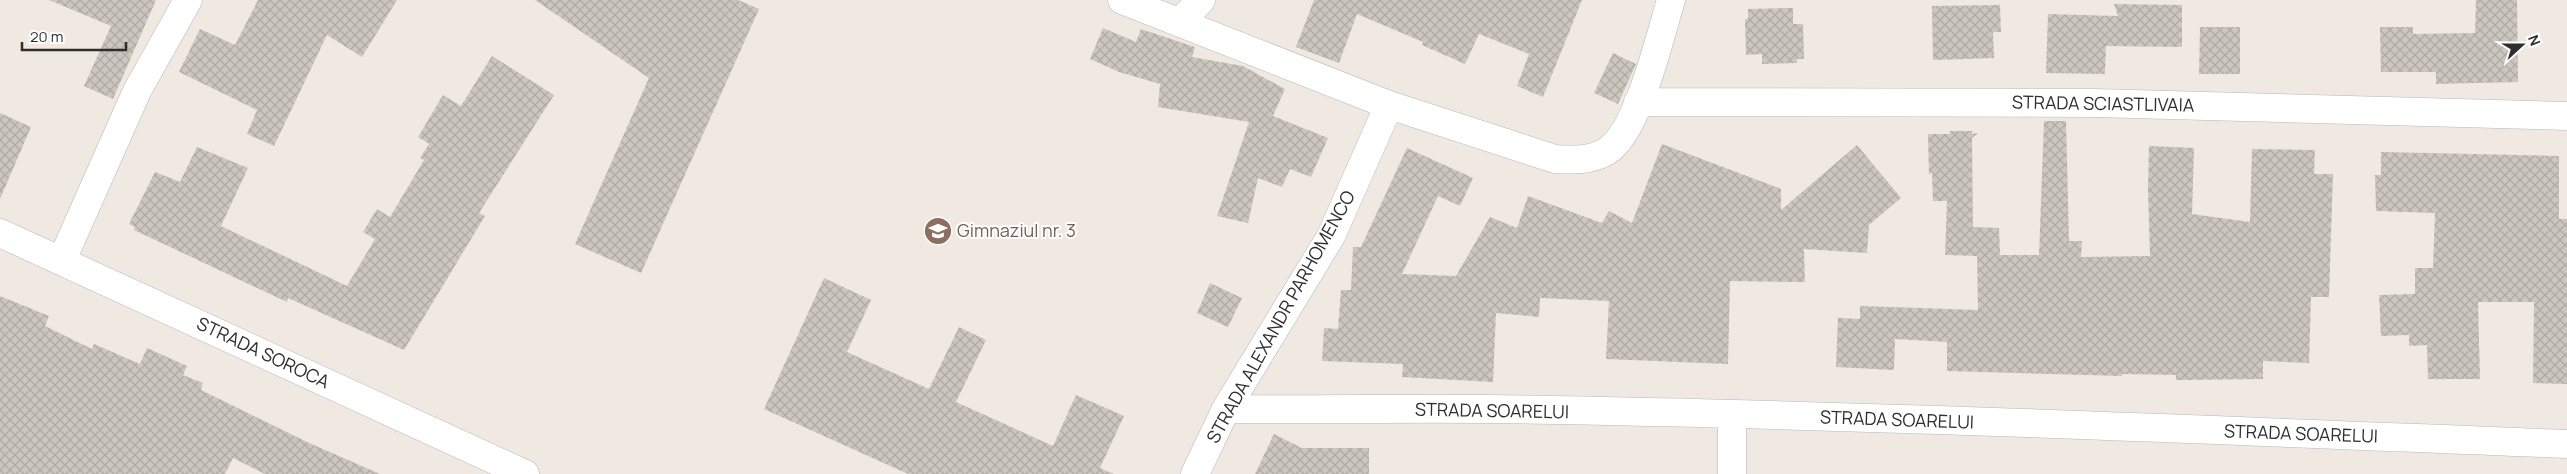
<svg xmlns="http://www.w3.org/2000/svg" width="2567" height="474" viewBox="0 0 2567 474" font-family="Manrope,sans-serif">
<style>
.building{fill:url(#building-cross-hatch)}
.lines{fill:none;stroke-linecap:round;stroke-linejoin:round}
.street-casing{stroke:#b4b7c1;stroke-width:29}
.secondary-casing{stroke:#b4b7c1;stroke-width:29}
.street{stroke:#fff;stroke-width:28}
.secondary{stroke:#fff;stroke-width:28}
.labels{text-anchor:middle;stroke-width:4;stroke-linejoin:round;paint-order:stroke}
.street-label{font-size:18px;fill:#2e2e2e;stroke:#fff}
.education-label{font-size:18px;fill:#785e54;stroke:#fff;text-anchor:start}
</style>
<defs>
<pattern id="building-cross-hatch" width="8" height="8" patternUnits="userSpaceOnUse" patternTransform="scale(1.25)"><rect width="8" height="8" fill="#cbc7bf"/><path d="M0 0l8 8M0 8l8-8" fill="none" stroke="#afaba4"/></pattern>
</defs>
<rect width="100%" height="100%" fill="#efe9e1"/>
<path class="building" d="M 49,0 L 156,0 L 113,99 L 84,86 L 111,26 Z
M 258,0 L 397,0 L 362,57 L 327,35 L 274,146 L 247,134 L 257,110 L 179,72 L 200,29 L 235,45 Z
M 535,0 L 738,0 L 759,9 L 641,273 L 575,244 L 649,78 Z
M 1314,0 L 1582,0 L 1543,97 L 1517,86 L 1529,54 L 1479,34 L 1465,64 L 1422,45 L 1423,42 L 1357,14 L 1339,63 L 1296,47 Z
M 2476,0 L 2517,0 L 2518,82 L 2436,84 L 2436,72 L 2381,72 L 2380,27 L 2413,27 L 2413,34 L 2475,33 Z
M 2114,4 L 2182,5 L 2182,47 L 2106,46 L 2105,74 L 2046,73 L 2048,14 L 2118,16 Z
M 2000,5 L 2001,32 L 1993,32 L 1994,58 L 1933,60 L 1932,6 Z
M 1793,8 L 1793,24 L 1803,24 L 1804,59 L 1797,59 L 1797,63 L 1762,64 L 1762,54 L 1746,55 L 1745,19 L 1748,19 L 1748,9 Z
M 2200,27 L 2240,27 L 2240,74 L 2199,74 Z
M 1103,28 L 1136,42 L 1141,29 L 1195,47 L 1192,57 L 1243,66 L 1285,89 L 1273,116 L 1328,138 L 1311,177 L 1290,169 L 1282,187 L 1258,178 L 1248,223 L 1217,216 L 1249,122 L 1158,107 L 1160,84 L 1119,72 L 1090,59 Z
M 1613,53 L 1636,64 L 1618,104 L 1594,93 Z
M 492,56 L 554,95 L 479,213 L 485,216 L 404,350 L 288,298 L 287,302 L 134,230 L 135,227 L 129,224 L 155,172 L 180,182 L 197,147 L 248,168 L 221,226 L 347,286 L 375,239 L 363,232 L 377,209 L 390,217 L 424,160 L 420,158 L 429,144 L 418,137 L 443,95 L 461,106 Z
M 0,113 L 31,127 L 0,199 Z
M 2044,121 L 2066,121 L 2069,241 L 2082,241 L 2081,257 L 2150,256 L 2148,190 L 2149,146 L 2194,148 L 2192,214 L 2250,222 L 2252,149 L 2315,150 L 2314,174 L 2333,174 L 2329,297 L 2311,297 L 2309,363 L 2263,361 L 2263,379 L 2176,380 L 2176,375 L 2122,374 L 2122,376 L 1947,371 L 1947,342 L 1895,339 L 1894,370 L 1836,367 L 1838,318 L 1860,319 L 1860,306 L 1978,310 L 1977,256 L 1945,255 L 1947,201 L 1933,201 L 1932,172 L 1929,175 L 1928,134 L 1950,134 L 1950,131 L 1972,131 L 1972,134 L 1978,133 L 1972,138 L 1973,227 L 1999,228 L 2000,255 L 2039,255 Z
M 1662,144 L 1781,189 L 1781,210 L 1857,145 L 1901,198 L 1869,225 L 1867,253 L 1804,249 L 1805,282 L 1730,281 L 1728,364 L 1606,359 L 1609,301 L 1540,298 L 1539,317 L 1496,313 L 1493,382 L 1402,377 L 1403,364 L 1322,361 L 1324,328 L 1338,329 L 1341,290 L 1351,290 L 1353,247 L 1361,247 L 1407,148 L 1473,178 L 1460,206 L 1438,196 L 1402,274 L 1456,276 L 1490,217 L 1517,228 L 1528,196 L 1602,223 L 1609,211 L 1632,223 Z
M 2381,152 L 2559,156 L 2559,219 L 2567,219 L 2567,384 L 2533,383 L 2534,302 L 2478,302 L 2480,379 L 2428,379 L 2427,345 L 2409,346 L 2409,335 L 2381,336 L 2379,295 L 2415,294 L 2415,268 L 2433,268 L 2435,213 L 2376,211 L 2375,175 L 2381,175 Z
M 824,278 L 871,300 L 847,352 L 929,389 L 959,327 L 986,340 L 956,402 L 1053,446 L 1076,395 L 1124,416 L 1100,468 L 1114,474 L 908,474 L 764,409 Z
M 1210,283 L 1242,298 L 1228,327 L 1197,313 Z
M 0,296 L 49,316 L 45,326 L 92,349 L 94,344 L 140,364 L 147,348 L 187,366 L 183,375 L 203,383 L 201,390 L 307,442 L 380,474 L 265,474 L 233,458 L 225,474 L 0,474 Z
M 1274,434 L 1302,448 L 1369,448 L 1369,474 L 1255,474 Z"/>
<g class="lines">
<defs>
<path id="street" d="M 1122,0 L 1389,105 L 1555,159 C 1573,160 1591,161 1607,151 C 1638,132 1660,36 1671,0
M 1180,22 L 1201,0
M 1638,102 L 2095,103 L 2567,116
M 62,260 L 137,91 L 188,0
M 1226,409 C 1314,410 1401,408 1489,409 C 1848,414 2208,430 2567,444
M 1195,474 L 1226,409 L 1331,236 L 1389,105
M 1732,474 L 1732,415"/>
<path id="secondary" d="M 0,233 L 525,474"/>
</defs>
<use href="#street" class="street-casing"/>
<use href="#secondary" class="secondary-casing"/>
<use href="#street" class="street"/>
<use href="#secondary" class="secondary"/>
</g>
<defs>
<symbol id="school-disc" viewBox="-11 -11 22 22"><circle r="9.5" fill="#8d6e63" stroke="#fff"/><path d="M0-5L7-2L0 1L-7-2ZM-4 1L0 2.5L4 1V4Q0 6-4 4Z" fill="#fff"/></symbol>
</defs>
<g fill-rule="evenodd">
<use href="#school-disc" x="922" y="215" width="32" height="32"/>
</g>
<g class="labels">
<g class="street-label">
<text transform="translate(2103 104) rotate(1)" y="6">STRADA SCIASTLIVAIA</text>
<text transform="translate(1281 317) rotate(-61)" y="6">STRADA ALEXANDR PARHOMENCO</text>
<text transform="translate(263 353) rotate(25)" y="6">STRADA SOROCA</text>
<text transform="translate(1492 411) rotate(1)" y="6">STRADA SOARELUI</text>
<text transform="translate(1897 420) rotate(2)" y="6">STRADA SOARELUI</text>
<text transform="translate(2301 434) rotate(2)" y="6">STRADA SOARELUI</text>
</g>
<g class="education-label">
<text x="957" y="237">Gimnaziul nr. 3</text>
</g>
</g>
<g transform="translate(2522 45) rotate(69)" stroke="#ffffff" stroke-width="4" paint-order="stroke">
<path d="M0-4L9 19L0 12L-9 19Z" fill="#2e2e2e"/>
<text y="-8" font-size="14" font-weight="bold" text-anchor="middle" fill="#2e2e2e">N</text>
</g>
<path d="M22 42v8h104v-8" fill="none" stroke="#2e2e2e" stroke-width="2.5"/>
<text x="30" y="42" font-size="15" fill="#2e2e2e" stroke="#ffffff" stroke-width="4" paint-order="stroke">20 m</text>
</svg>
